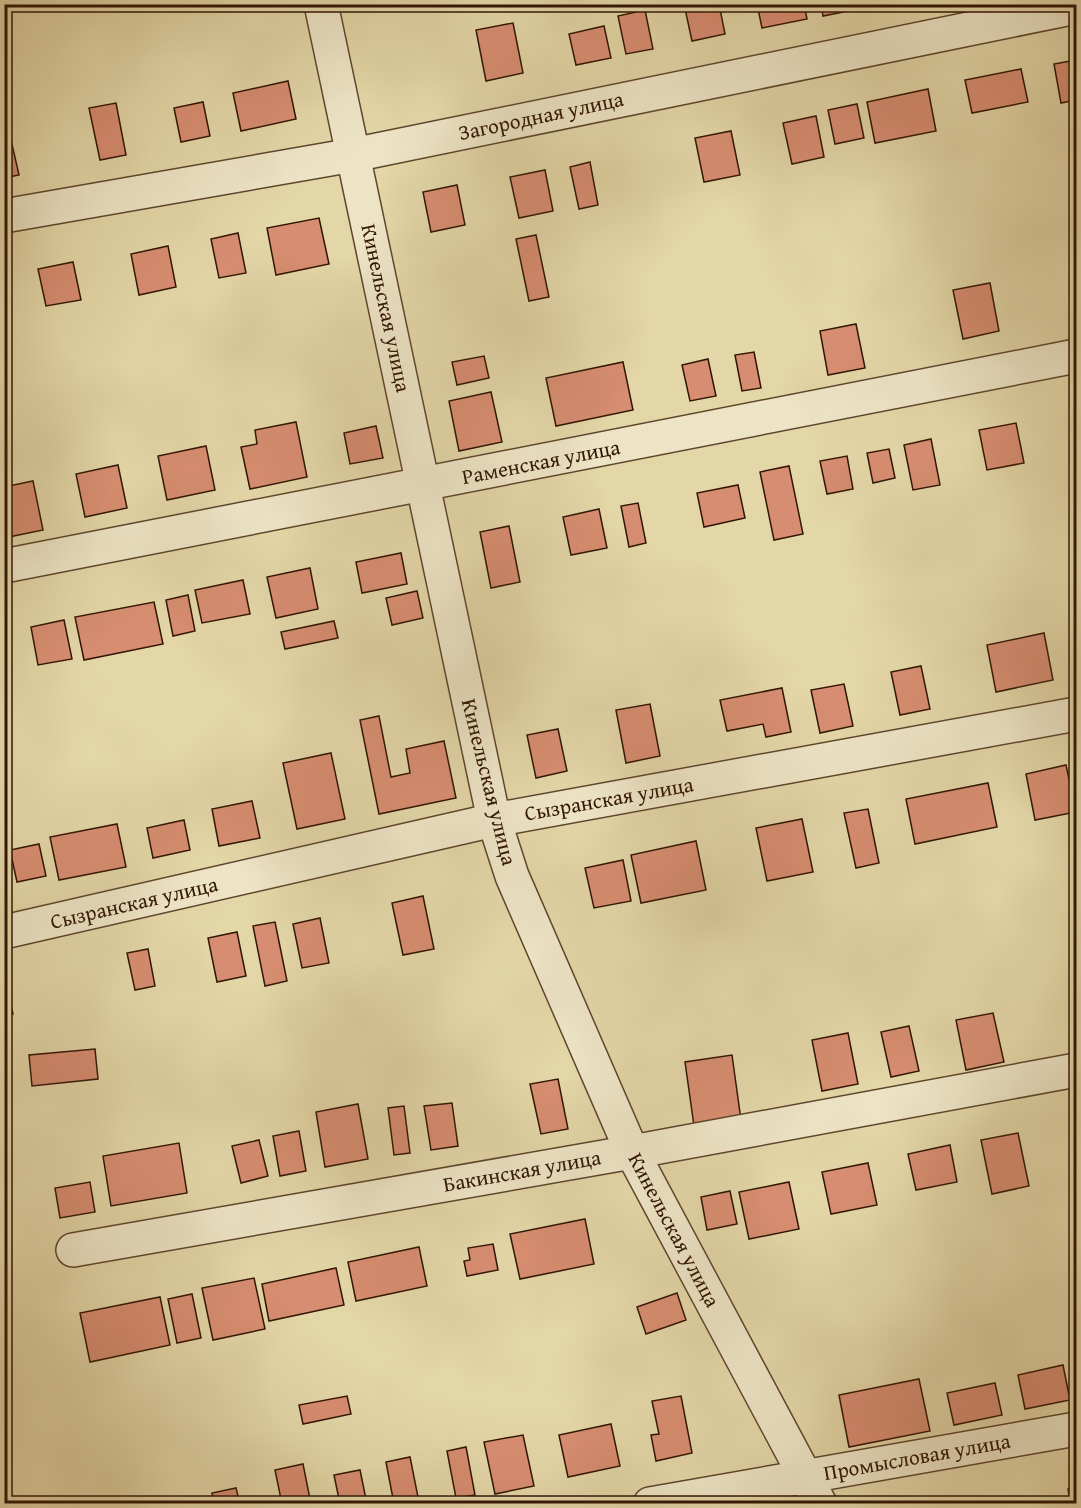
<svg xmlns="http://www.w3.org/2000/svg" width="1081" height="1508" viewBox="0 0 1081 1508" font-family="'Gentium Book Plus',serif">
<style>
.building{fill:#d78d71;stroke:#321604;stroke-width:1.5}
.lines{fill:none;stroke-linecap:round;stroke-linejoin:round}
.minor-casing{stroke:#5e462d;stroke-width:36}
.minor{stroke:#ede4c6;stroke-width:33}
.labels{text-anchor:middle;stroke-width:6;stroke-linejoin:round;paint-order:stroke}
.street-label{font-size:21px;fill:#321604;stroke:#ede4c6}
</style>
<rect width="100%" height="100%" fill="#e3d6a7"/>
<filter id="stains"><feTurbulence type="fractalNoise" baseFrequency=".00333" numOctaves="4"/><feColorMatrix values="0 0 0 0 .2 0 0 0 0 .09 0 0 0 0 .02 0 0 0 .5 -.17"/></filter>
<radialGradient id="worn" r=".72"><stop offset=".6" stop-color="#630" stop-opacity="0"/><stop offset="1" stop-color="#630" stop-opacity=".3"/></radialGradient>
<path class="building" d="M 684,4 L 719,4 L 725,34 L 692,41 Z
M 757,4 L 804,4 L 807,19 L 762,28 Z
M 821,4 L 869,4 L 869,7 L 823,16 Z
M 645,10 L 653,49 L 626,54 L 618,16 Z
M 513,23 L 523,73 L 486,81 L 476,30 Z
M 604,26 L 611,58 L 576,65 L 569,34 Z
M 1076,60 L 1076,100 L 1061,103 L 1054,64 Z
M 1021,69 L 1028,102 L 972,113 L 965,80 Z
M 288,81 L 296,119 L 241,131 L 233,93 Z
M 928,89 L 936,131 L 875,143 L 867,102 Z
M 203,102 L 210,136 L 181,142 L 174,108 Z
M 116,103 L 126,155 L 100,160 L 89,108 Z
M 857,104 L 864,138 L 835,144 L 828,110 Z
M 816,116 L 824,157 L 792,164 L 783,123 Z
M 4,131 L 9,131 L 19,175 L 4,178 Z
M 731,131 L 740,175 L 704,182 L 695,138 Z
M 590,162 L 598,205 L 579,209 L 570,167 Z
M 545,170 L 553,211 L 519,218 L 510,177 Z
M 457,185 L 465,225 L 431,232 L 423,192 Z
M 319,218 L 329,264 L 276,275 L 267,228 Z
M 238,233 L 246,273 L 219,278 L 211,239 Z
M 536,235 L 549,297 L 529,301 L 516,239 Z
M 168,246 L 176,287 L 139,295 L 131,254 Z
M 73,262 L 81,300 L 46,306 L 38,269 Z
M 990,283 L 999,331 L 963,339 L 953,290 Z
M 856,324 L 865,368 L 828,375 L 820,331 Z
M 754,352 L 761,388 L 742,391 L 735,355 Z
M 484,356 L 489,378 L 457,385 L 452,362 Z
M 708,359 L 716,396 L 690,401 L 682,365 Z
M 623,362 L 633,410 L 556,426 L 546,378 Z
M 491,392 L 502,442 L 459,451 L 449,401 Z
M 296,422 L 307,477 L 250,489 L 241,447 L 257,444 L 255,430 Z
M 1016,423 L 1024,463 L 987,470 L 979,430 Z
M 376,426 L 383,458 L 350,464 L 344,433 Z
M 931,439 L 940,485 L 913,490 L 904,445 Z
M 206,446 L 215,490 L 167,500 L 158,456 Z
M 889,449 L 895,478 L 873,483 L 867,453 Z
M 847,456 L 853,489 L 827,494 L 820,461 Z
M 118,465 L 127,508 L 85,517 L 76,474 Z
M 789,466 L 803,534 L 774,540 L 760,472 Z
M 33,481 L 43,530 L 4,538 L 4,487 Z
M 738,485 L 745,518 L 704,527 L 697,493 Z
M 638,503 L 646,543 L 629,547 L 621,506 Z
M 599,509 L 607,548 L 571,555 L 563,517 Z
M 509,526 L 520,582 L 491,588 L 480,532 Z
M 401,553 L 407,584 L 362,593 L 356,562 Z
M 310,568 L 318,609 L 276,618 L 267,577 Z
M 243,580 L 250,614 L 202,623 L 195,590 Z
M 417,591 L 423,618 L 392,625 L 386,598 Z
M 188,595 L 195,631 L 173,636 L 166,600 Z
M 154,602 L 163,644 L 84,660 L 75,617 Z
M 64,620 L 72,659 L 38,665 L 31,627 Z
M 334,621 L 338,638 L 285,649 L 281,632 Z
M 1044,633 L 1053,680 L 996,692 L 987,645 Z
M 921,666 L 930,709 L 900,715 L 891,672 Z
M 844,684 L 853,726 L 820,733 L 811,690 Z
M 782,688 L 791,732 L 766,737 L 763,724 L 727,731 L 720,700 Z
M 650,704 L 660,756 L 626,763 L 616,710 Z
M 379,716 L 391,777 L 410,773 L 406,749 L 444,741 L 456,798 L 379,814 L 360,720 Z
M 558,729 L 567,771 L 536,778 L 527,735 Z
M 331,753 L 345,819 L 297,829 L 283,763 Z
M 1066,765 L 1076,812 L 1035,820 L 1026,774 Z
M 988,783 L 997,827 L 915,844 L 906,799 Z
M 252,801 L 260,838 L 219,846 L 212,809 Z
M 868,809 L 879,863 L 856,868 L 844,813 Z
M 802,819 L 813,872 L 767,881 L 756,828 Z
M 184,820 L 190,850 L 153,858 L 147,828 Z
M 117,824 L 126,867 L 59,880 L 50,837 Z
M 696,841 L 706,890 L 641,903 L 631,855 Z
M 39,844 L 46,876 L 17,882 L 10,850 Z
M 623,860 L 631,901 L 594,908 L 585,868 Z
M 423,896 L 434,949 L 403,955 L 392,903 Z
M 320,918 L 329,963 L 302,968 L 293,924 Z
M 275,922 L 287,981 L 265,986 L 253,926 Z
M 237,932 L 246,976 L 217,982 L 208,938 Z
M 148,949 L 155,986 L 135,990 L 127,953 Z
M 4,976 L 13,1014 L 4,1016 Z
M 993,1013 L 1004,1062 L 966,1070 L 956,1020 Z
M 909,1026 L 919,1071 L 891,1077 L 881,1032 Z
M 848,1033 L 858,1084 L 822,1091 L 812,1040 Z
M 95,1049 L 98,1079 L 32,1086 L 29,1055 Z
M 732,1055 L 741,1120 L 694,1126 L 685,1062 Z
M 558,1079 L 568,1129 L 541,1134 L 530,1084 Z
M 452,1103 L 458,1146 L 431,1150 L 424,1106 Z
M 358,1104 L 368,1159 L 325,1167 L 316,1112 Z
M 404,1106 L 410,1153 L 394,1155 L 388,1108 Z
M 299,1131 L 306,1171 L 280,1176 L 273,1136 Z
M 1018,1133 L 1029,1186 L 992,1194 L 981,1140 Z
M 259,1140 L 268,1176 L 241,1183 L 232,1146 Z
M 179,1143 L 187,1193 L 111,1206 L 103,1156 Z
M 950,1145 L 957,1182 L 916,1190 L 908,1154 Z
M 868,1163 L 877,1205 L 831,1214 L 822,1172 Z
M 90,1182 L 95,1212 L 60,1218 L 55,1188 Z
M 789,1182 L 799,1229 L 749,1239 L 739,1192 Z
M 730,1191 L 737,1224 L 707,1230 L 701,1197 Z
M 585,1219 L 594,1264 L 520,1279 L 510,1234 Z
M 493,1244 L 498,1270 L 467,1276 L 464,1261 L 470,1260 L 468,1248 Z
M 419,1247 L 427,1286 L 356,1301 L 348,1262 Z
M 336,1268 L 344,1305 L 269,1321 L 262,1284 Z
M 254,1278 L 265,1329 L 213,1340 L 202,1288 Z
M 677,1293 L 686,1320 L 646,1334 L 637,1307 Z
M 192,1294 L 201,1338 L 177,1343 L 168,1299 Z
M 160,1297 L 170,1345 L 90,1362 L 80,1313 Z
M 1063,1365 L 1070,1400 L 1025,1409 L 1018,1375 Z
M 919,1379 L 930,1431 L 849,1447 L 839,1395 Z
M 995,1383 L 1002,1415 L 954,1425 L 947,1393 Z
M 347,1396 L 351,1414 L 303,1424 L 299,1405 Z
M 681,1396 L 692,1453 L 656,1461 L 651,1435 L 659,1434 L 652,1401 Z
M 611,1424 L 620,1466 L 568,1477 L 559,1435 Z
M 523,1435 L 534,1486 L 495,1494 L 484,1442 Z
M 466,1447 L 475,1495 L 456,1498 L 447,1451 Z
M 410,1457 L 419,1502 L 394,1504 L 386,1462 Z
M 303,1464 L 311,1504 L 282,1504 L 275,1470 Z
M 360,1470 L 367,1504 L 340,1504 L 334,1475 Z
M 1076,1487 L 1076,1504 L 1071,1504 L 1068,1489 Z
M 236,1488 L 240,1504 L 214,1504 L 212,1493 Z"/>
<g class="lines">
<defs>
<path id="minor" d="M 321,4 L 494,820 L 512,876 L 632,1152 L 820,1504
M 4,216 L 353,155 L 1076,7
M 4,566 L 1076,356
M 4,932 L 494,820 L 1076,714
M 73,1250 L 632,1152 L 1076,1070
M 650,1504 L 1076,1429"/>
</defs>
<use href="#minor" class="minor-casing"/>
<use href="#minor" class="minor"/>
</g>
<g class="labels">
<g class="street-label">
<text transform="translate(541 116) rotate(-12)" y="7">Загородная улица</text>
<text transform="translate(386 308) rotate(78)" y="7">Кинельская улица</text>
<text transform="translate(541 462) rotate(-11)" y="7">Раменская улица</text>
<text transform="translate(489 782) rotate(76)" y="7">Кинельская улица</text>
<text transform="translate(609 799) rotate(-10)" y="7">Сызранская улица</text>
<text transform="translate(134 903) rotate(-13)" y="7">Сызранская улица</text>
<text transform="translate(522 1171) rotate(-10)" y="7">Бакинская улица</text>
<text transform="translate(674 1230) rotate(62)" y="7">Кинельская улица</text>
<text transform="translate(917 1457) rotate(-10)" y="7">Промысловая улица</text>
</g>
</g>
<rect width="1081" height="1508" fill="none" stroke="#e3d6a7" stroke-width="24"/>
<rect x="6" y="6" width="1069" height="1496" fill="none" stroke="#321604" stroke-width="3"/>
<rect x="12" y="12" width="1057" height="1484" fill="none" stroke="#321604" stroke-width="1.5"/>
<rect width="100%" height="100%" filter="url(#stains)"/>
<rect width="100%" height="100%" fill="url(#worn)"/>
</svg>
